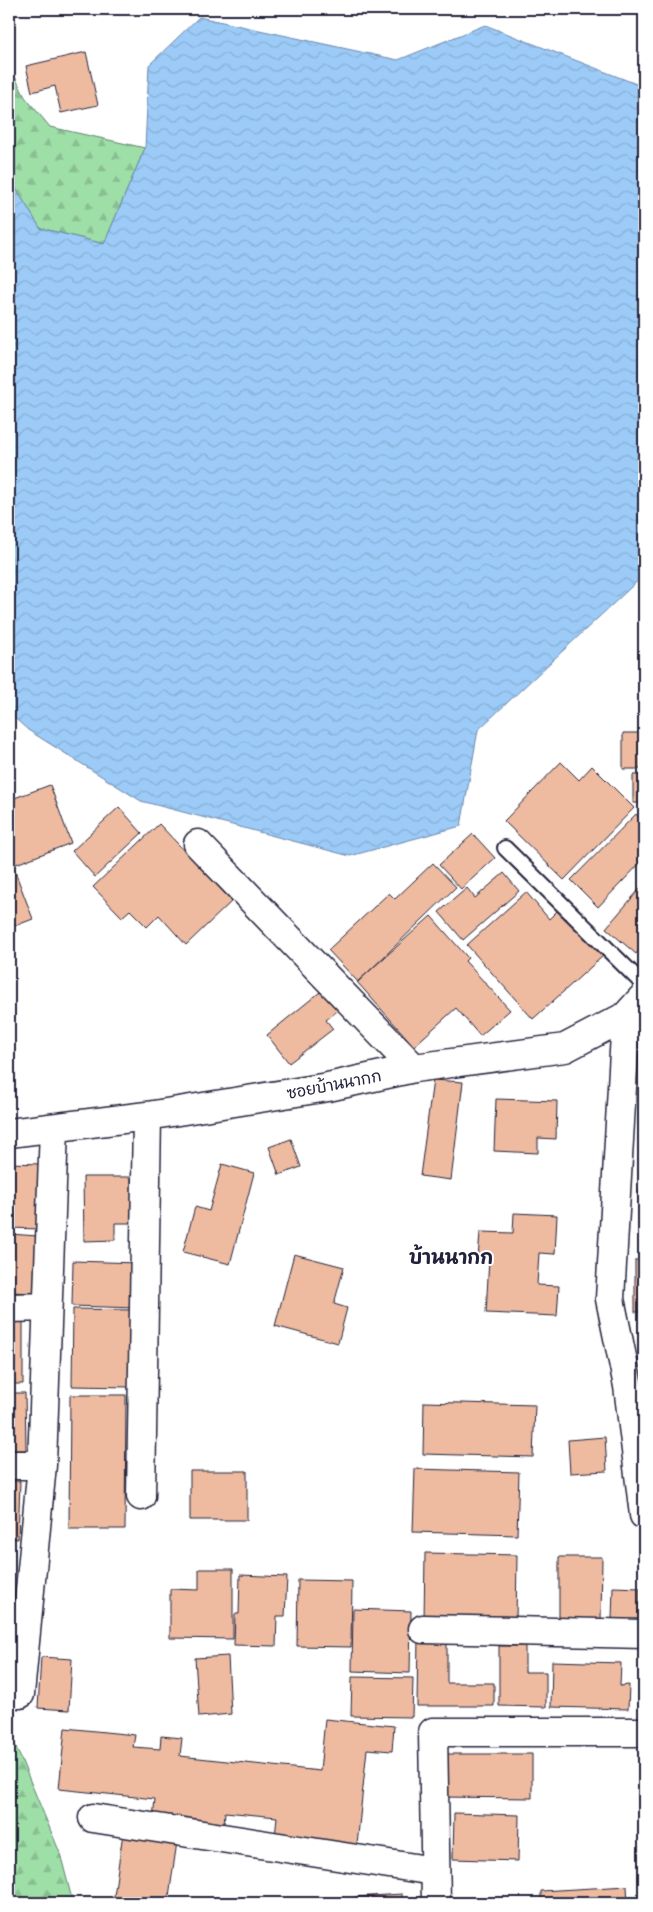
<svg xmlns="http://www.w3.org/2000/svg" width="653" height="1912" viewBox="0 0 653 1912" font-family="'Gochi Hand','Playpen Sans Thai',sans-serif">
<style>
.forest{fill:url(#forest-firs);stroke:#608071}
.water{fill:url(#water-waves);stroke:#6b87ac}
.building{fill:#eebba0;stroke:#22223b}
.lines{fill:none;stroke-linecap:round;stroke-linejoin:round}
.service-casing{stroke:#22223b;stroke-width:18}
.minor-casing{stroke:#22223b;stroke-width:31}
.service{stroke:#fff;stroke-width:14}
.minor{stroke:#fff;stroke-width:28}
.labels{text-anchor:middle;stroke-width:4;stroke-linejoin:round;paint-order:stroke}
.street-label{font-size:16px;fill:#22223b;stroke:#fff}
.quarter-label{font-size:19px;font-weight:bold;fill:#22223b;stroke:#fff}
</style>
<defs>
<pattern id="forest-firs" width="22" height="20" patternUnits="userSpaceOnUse" patternTransform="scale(1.25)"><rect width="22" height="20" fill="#9edea7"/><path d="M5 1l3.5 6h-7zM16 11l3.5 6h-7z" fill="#88be91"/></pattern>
<pattern id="water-waves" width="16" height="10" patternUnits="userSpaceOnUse" patternTransform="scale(1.25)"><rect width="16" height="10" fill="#9ccbf7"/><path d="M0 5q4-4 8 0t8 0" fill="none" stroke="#86aed5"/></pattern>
</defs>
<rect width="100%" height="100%" fill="#fff"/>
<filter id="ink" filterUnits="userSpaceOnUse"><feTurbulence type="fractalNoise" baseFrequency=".02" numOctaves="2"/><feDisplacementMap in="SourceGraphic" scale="10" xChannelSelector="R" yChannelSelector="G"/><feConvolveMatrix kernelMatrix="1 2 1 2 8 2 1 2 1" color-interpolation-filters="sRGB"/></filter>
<g filter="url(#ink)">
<path class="forest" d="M 9,65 L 25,97 L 50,127 L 145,148 L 104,244 L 40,228 L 9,177 Z
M 9,1730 L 60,1853 L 73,1903 L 9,1903 Z"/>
<path class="water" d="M 199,17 L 398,60 L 485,25 L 644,87 L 644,575 L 478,730 L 461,826 L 350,856 L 141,801 L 28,730 L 9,713 L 9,177 L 40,228 L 104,244 L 145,148 L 149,65 Z"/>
<path class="building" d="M 86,52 L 98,105 L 61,113 L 55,86 L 32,92 L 26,66 Z
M 623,733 L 644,733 L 644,769 L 623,769 Z
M 561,762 L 579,780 L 592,766 L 634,808 L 564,880 L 504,821 Z
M 633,775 L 644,775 L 644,803 L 633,803 Z
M 50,785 L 71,843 L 11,866 L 9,859 L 9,800 Z
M 119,807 L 142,833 L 95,877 L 72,851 Z
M 636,814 L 644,823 L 644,859 L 598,907 L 571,880 Z
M 159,824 L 232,901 L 186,945 L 159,915 L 147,927 L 130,910 L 122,917 L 93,887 Z
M 473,834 L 495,858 L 461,889 L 439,865 Z
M 433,863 L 456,887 L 358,982 L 328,950 L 389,893 L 395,899 Z
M 14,869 L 33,919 L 9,928 L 9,871 Z
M 504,873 L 519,891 L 463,940 L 439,912 L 467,888 L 475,898 Z
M 644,884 L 644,944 L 636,954 L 606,928 Z
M 526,892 L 549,919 L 560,908 L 603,956 L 533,1019 L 467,945 Z
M 431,916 L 468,958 L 465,961 L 510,1010 L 480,1036 L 456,1008 L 414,1046 L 357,982 Z
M 325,988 L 341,1008 L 326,1020 L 333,1029 L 289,1063 L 267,1035 Z
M 433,1080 L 463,1082 L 451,1180 L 420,1176 Z
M 496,1099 L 557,1101 L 556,1139 L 538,1138 L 538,1153 L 494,1151 Z
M 291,1139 L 301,1167 L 279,1175 L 269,1147 Z
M 9,1163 L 41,1164 L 39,1229 L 9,1228 Z
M 222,1164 L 254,1173 L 230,1264 L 183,1252 L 195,1207 L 209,1211 Z
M 83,1177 L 131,1177 L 132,1223 L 115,1223 L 115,1240 L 84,1241 Z
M 639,1190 L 644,1190 L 644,1225 L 639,1225 Z
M 514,1213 L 557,1215 L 555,1254 L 539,1253 L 537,1285 L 559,1286 L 557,1316 L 486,1313 L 489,1259 L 478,1259 L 480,1232 L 513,1233 Z
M 9,1234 L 38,1236 L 36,1293 L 9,1292 Z
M 294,1254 L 344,1267 L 334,1304 L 347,1308 L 338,1343 L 275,1326 Z
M 635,1260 L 644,1260 L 644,1312 L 635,1312 Z
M 73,1261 L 138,1263 L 137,1308 L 72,1306 Z
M 73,1309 L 132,1310 L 131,1387 L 72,1386 Z
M 9,1322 L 23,1322 L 23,1384 L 9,1384 Z
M 9,1393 L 25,1393 L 26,1450 L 9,1450 Z
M 70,1395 L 126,1395 L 125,1529 L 69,1529 Z
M 424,1402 L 535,1405 L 533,1457 L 423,1454 Z
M 605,1437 L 607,1471 L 570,1473 L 568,1440 Z
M 415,1469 L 519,1472 L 517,1535 L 413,1532 Z
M 190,1471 L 247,1471 L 247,1520 L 190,1520 Z
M 9,1481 L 20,1481 L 18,1539 L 9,1538 Z
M 425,1553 L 517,1555 L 516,1622 L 424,1621 Z
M 559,1557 L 602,1557 L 601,1621 L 559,1621 Z
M 199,1569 L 233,1569 L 233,1639 L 170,1638 L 170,1589 L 199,1590 Z
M 240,1575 L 287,1577 L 285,1616 L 277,1616 L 276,1646 L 234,1645 L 235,1614 L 239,1614 Z
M 298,1580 L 352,1581 L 351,1647 L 297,1646 Z
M 613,1587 L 640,1588 L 640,1620 L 612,1619 Z
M 353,1609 L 411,1611 L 410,1673 L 352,1671 Z
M 418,1635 L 447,1635 L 447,1683 L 494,1683 L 494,1706 L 417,1706 Z
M 499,1646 L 525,1646 L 525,1672 L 546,1672 L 546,1707 L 499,1706 Z
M 228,1656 L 231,1714 L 199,1717 L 195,1658 Z
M 41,1657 L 72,1659 L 69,1710 L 38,1708 Z
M 552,1661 L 621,1663 L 620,1686 L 629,1685 L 628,1709 L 551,1707 Z
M 352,1677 L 413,1678 L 412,1717 L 351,1716 Z
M 325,1719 L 394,1726 L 392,1751 L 367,1749 L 357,1845 L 275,1837 L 277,1817 L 225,1812 L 224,1825 L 153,1818 L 155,1799 L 59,1789 L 65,1728 L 135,1735 L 133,1747 L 160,1749 L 161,1736 L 182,1738 L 180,1756 L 320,1771 Z
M 439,1754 L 532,1754 L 532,1798 L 439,1797 Z
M 454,1813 L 519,1815 L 518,1861 L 453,1859 Z
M 123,1833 L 177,1842 L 168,1903 L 113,1903 Z
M 627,1886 L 628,1903 L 541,1903 L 541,1891 Z
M 402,1894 L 402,1903 L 355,1903 L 355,1897 Z"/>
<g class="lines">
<defs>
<path id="service" d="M 505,848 L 644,985"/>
<path id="minor" d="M 198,844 L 414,1068
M 626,1016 L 610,1299 L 628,1386 L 644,1515
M 9,1133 L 147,1116 L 328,1087 L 414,1068 L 565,1048 L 626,1016 L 644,996
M 9,1308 L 47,1307
M 9,1465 L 42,1465
M 141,1496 L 147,1116
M 423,1629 L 644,1634
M 20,1694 L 42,1465 L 54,1128
M 93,1818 L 434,1871
M 436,1903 L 433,1732 L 644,1732"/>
</defs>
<use href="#service" class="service-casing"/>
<use href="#minor" class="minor-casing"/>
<use href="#service" class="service"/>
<use href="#minor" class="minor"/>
</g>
</g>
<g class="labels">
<g class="street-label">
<text transform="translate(334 1084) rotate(-11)" y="6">ซอยบ้านนากก</text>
</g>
<g class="quarter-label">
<text x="451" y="1264">บ้านนากก</text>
</g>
</g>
<rect width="653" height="1912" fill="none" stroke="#fff" stroke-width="30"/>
<rect x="15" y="15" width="623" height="1882" fill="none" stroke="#22223b" stroke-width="2" filter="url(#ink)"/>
</svg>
